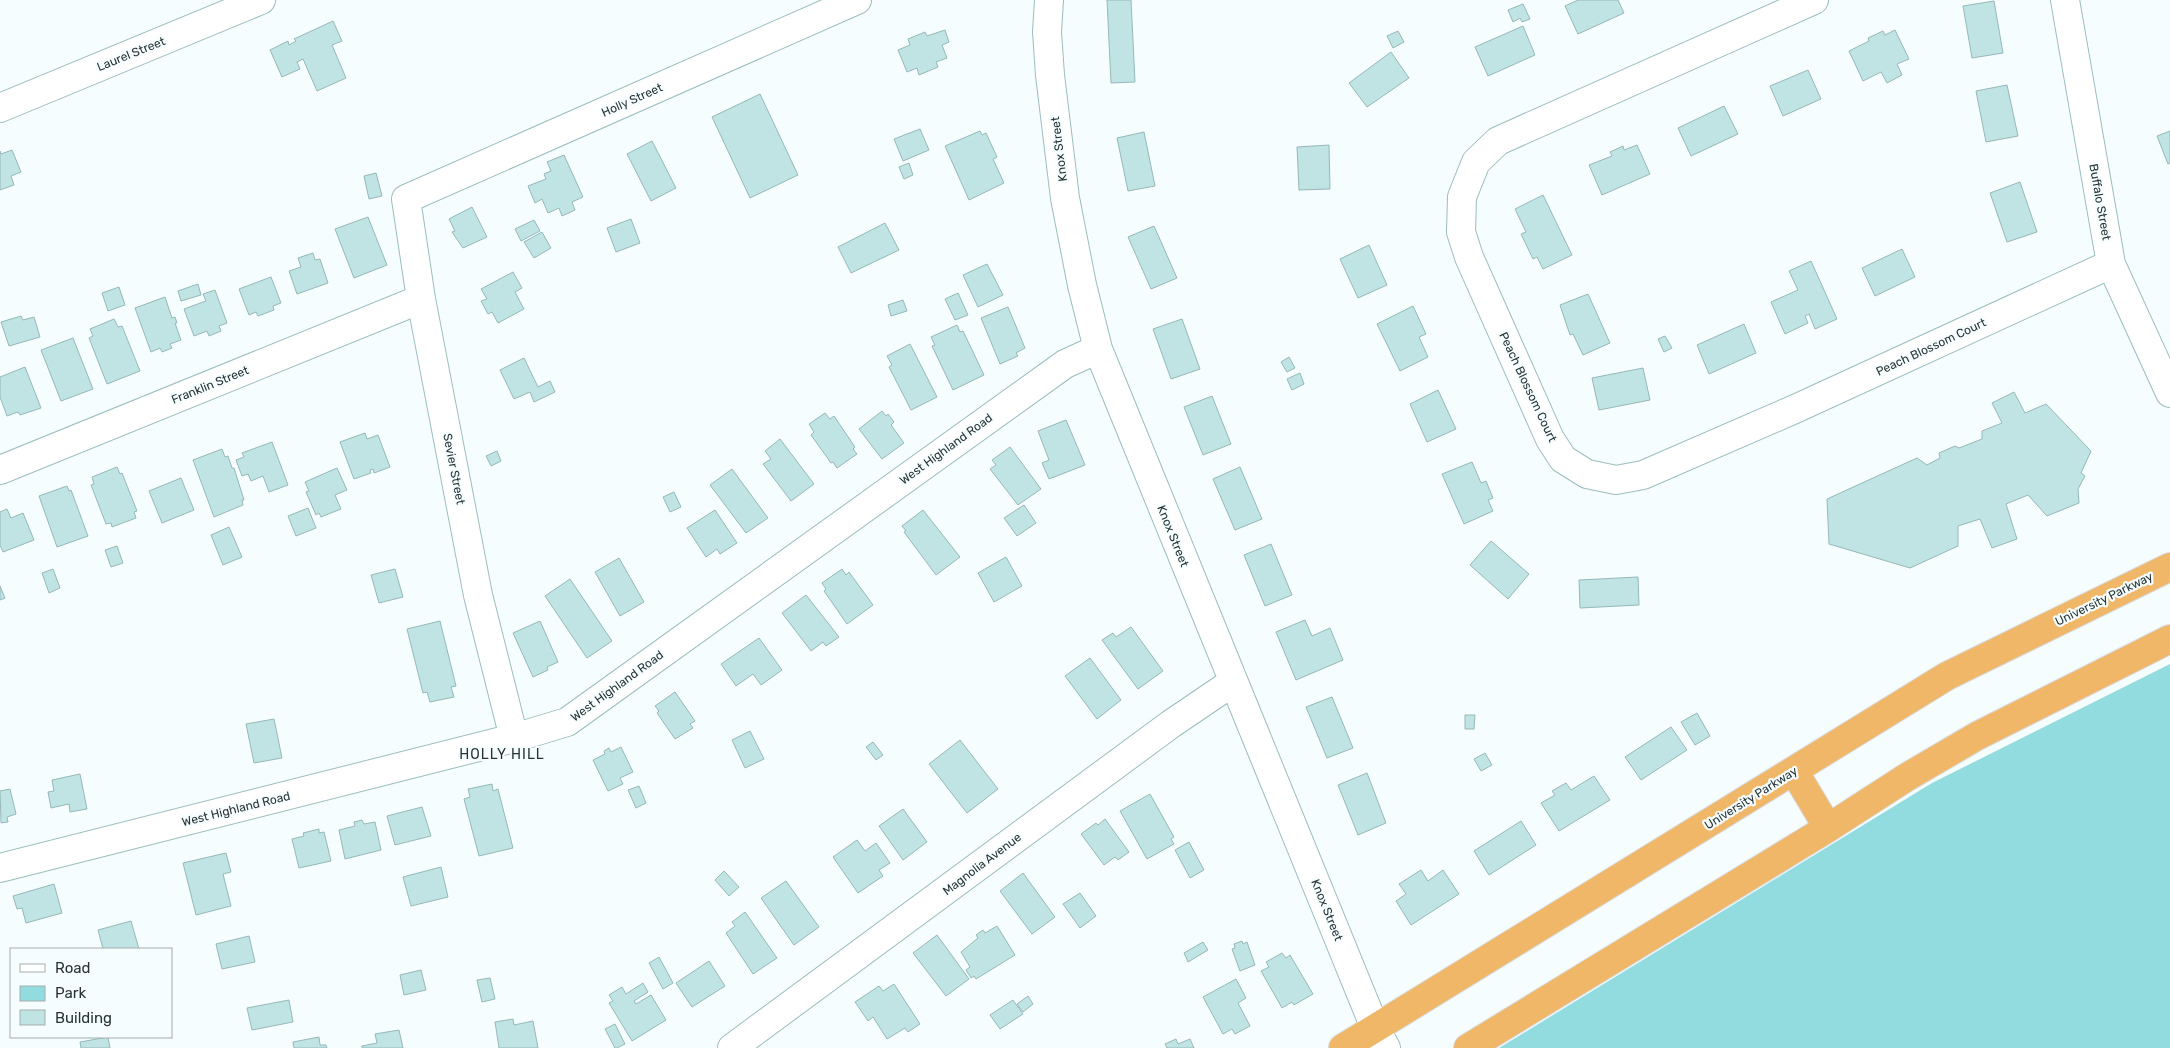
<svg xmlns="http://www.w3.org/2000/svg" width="2170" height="1048" viewBox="0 0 2170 1048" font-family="Rubik,sans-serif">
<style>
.green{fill:#92dcdf}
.building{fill:#c0e3e4;stroke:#96b8b9}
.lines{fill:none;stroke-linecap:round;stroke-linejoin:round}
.minor-casing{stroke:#9bbdbe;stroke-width:30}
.highway-casing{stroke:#d8dadb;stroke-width:30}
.minor{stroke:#fff;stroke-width:28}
.highway{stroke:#f1b769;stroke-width:28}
.labels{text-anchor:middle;stroke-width:4.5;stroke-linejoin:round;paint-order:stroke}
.street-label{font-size:12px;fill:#273435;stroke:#f6fdfe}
.neighbourhood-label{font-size:14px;letter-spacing:1px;fill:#273435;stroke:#f6fdfe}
</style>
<rect width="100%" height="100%" fill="#f6fdfe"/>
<path class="green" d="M 2170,664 L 2170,1048 L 1499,1048 L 1932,783 Z"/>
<path class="building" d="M 1107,0 L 1131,0 L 1135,82 L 1111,83 Z
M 1578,0 L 1618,0 L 1624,13 L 1578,34 L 1565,6 Z
M 1994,1 L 2003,53 L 1972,58 L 1963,6 Z
M 1523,4 L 1530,19 L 1522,22 L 1520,18 L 1513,22 L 1508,10 Z
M 333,21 L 342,41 L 332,45 L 346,78 L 317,91 L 303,59 L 297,62 L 300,69 L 282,77 L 270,50 L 288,41 L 289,45 L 296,41 L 294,39 Z
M 1523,26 L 1535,55 L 1488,76 L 1475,47 Z
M 945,30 L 949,42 L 942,45 L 947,58 L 936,62 L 938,67 L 919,75 L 917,68 L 907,72 L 898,50 L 910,45 L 908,39 L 925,32 L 927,36 Z
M 1895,30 L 1909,59 L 1897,64 L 1902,75 L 1887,83 L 1881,72 L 1863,81 L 1849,51 L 1869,41 L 1868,38 L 1883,31 L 1885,35 Z
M 1398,31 L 1404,42 L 1393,48 L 1387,36 Z
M 1391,52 L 1409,78 L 1367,107 L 1349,83 Z
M 1808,70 L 1821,99 L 1783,116 L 1770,86 Z
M 2007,85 L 2018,136 L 1986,142 L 1976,91 Z
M 760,94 L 798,175 L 750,198 L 712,117 Z
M 1724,106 L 1738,134 L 1691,156 L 1678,128 Z
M 920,129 L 929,150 L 903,161 L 894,139 Z
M 980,131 L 982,135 L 986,133 L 997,157 L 993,159 L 1004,183 L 969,200 L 945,146 Z
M 2170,131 L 2170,163 L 2168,164 L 2157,136 Z
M 1144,132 L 1155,186 L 1128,191 L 1117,138 Z
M 652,141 L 676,188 L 651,201 L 627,154 Z
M 1329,145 L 1330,189 L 1299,190 L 1297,147 Z
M 1637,145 L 1650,174 L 1602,195 L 1589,165 L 1612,156 L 1610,152 L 1623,146 L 1624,150 Z
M 12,150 L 21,172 L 11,176 L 14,185 L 0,190 L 0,151 L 1,154 Z
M 564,155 L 583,197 L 572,202 L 575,210 L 562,216 L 559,208 L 548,213 L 542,199 L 535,203 L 528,186 L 546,179 L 544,174 L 551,171 L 547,162 Z
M 909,163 L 913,175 L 904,179 L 899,167 Z
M 376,173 L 382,196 L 369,199 L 364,176 Z
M 2020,182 L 2037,232 L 2007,242 L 1990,193 Z
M 1543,195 L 1572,255 L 1543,269 L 1537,257 L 1533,259 L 1521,234 L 1526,232 L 1515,209 Z
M 472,207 L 487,237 L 463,248 L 452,232 L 455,231 L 449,219 Z
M 368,217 L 387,265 L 354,278 L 335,229 Z
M 631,219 L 640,243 L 616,252 L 607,228 Z
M 534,220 L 540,231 L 521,241 L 515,229 Z
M 885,223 L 899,250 L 851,273 L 838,247 Z
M 1154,226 L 1177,278 L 1151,289 L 1128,237 Z
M 542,232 L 551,248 L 534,258 L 524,242 Z
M 1369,245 L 1387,285 L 1358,298 L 1340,259 Z
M 1902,249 L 1915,277 L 1875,296 L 1862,268 Z
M 313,253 L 315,260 L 320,259 L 328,283 L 297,294 L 289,271 L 301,267 L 298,258 Z
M 1811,261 L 1837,319 L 1815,329 L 1809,314 L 1805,316 L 1808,323 L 1785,334 L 1771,302 L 1798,290 L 1789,271 Z
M 987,264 L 1003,295 L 978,307 L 963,275 Z
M 513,272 L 522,288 L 515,292 L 524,309 L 498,323 L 492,312 L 488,314 L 481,301 L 487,299 L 481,289 Z
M 271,277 L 281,303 L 273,306 L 274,310 L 258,316 L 256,312 L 249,315 L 239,289 Z
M 198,284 L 201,295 L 181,301 L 178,291 Z
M 119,287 L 125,305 L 108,311 L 102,293 Z
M 215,290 L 227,323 L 219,326 L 221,331 L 209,336 L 207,331 L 194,336 L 184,309 L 206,301 L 203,294 Z
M 958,293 L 968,315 L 955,320 L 945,299 Z
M 1588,294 L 1610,343 L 1583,355 L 1573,334 L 1570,335 L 1560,305 Z
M 165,297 L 172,318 L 175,317 L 177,323 L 175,323 L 181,340 L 170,344 L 172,348 L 162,352 L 160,348 L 151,352 L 135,308 Z
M 903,300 L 907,311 L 891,316 L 888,305 Z
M 1413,306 L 1426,334 L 1419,337 L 1428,357 L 1400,371 L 1377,324 Z
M 1008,307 L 1025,348 L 1016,353 L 1018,356 L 1000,364 L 981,318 Z
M 21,316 L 23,320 L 34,317 L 40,337 L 9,346 L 1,322 Z
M 114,319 L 118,327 L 122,326 L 140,371 L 107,384 L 89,338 L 93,336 L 90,329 Z
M 1182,319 L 1200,369 L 1171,379 L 1153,329 Z
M 1744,324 L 1756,353 L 1709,374 L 1697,345 Z
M 957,325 L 960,332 L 963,331 L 984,375 L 953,390 L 932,346 L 935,345 L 931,337 Z
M 1665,336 L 1672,348 L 1664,352 L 1658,339 Z
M 73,338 L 93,389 L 61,401 L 41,350 Z
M 910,344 L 937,397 L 911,410 L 889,367 L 892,365 L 887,356 Z
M 1289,357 L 1295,368 L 1287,372 L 1281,362 Z
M 524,358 L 538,387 L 550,381 L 555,392 L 534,402 L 530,392 L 514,399 L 500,370 Z
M 25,367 L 41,408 L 20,415 L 18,412 L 7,416 L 0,397 L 0,377 Z
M 1643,368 L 1650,400 L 1599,410 L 1592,378 Z
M 1300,373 L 1304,384 L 1292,390 L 1287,379 Z
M 1438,390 L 1456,429 L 1427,442 L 1410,404 Z
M 2014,392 L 2025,413 L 2046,404 L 2091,451 L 2081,473 L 2085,476 L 2078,489 L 2079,503 L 2047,516 L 2028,495 L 2006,504 L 2017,539 L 1992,548 L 1980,519 L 1958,526 L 1958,546 L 1910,568 L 1829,544 L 1827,499 L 1917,458 L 1927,465 L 1940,458 L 1939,453 L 1955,446 L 1959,448 L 1982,439 L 1982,431 L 2002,423 L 1992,403 Z
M 1212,396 L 1231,444 L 1203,455 L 1184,407 Z
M 882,411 L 886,416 L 888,414 L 894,422 L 891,425 L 904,443 L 882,459 L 859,429 Z
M 825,413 L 830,419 L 834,416 L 855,447 L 853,449 L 857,454 L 837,468 L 833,462 L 831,463 L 811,435 L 814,432 L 809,424 Z
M 1066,420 L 1085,465 L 1049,479 L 1042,463 L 1049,460 L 1038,431 Z
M 365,433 L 367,439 L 378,435 L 390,467 L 374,473 L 373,469 L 370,470 L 371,473 L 354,479 L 340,442 Z
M 780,439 L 814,484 L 791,501 L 763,464 L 771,459 L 765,451 Z
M 272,442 L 288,485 L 269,492 L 263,476 L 251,481 L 248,474 L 242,476 L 236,460 L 244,457 L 242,453 Z
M 1010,447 L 1041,489 L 1018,505 L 990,469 L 996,465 L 992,460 Z
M 222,449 L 225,457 L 228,456 L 232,468 L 234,468 L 244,500 L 242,500 L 243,505 L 214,517 L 193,460 Z
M 497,451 L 501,461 L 491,466 L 486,456 Z
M 1472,462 L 1481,483 L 1486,481 L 1493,498 L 1488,500 L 1493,511 L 1464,524 L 1442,474 Z
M 117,467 L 120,474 L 122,473 L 137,511 L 134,512 L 136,518 L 112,527 L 111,523 L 106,524 L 91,485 L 94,484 L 92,477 Z
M 1240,467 L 1262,519 L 1235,530 L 1213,479 Z
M 337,468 L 347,490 L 335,495 L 341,509 L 321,517 L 319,513 L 316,515 L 306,492 L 309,491 L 305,482 Z
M 732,469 L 768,518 L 746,533 L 710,485 Z
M 181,478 L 194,510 L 162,523 L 149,491 Z
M 67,486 L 69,491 L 71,490 L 88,536 L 57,547 L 39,496 Z
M 674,492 L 681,507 L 670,512 L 663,497 Z
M 1024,505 L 1036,523 L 1017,536 L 1004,518 Z
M 308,508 L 316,528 L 296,536 L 288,516 Z
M 7,509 L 11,518 L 23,513 L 34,540 L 3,552 L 0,545 L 0,512 Z
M 715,510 L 737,543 L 720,554 L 717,549 L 706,557 L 687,528 Z
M 923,510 L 960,557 L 936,575 L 904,532 L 906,531 L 902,526 Z
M 229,527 L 242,557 L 223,565 L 211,535 Z
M 1491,541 L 1529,574 L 1508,599 L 1470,565 Z
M 1271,544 L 1292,595 L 1265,606 L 1244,555 Z
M 117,546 L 123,563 L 111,567 L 105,550 Z
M 1006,557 L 1022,586 L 994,602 L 978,573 Z
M 619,558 L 644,602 L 620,616 L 595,572 Z
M 53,569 L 60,588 L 49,593 L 42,573 Z
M 395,569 L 403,597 L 379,603 L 371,575 Z
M 842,569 L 846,575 L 849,572 L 873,605 L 847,624 L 824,591 L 826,589 L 822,583 Z
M 1638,577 L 1639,605 L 1580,608 L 1579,580 Z
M 570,579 L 612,641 L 587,658 L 545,596 Z
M 0,586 L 5,598 L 0,600 Z
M 806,595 L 839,637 L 826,646 L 823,642 L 811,651 L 782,613 Z
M 1305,620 L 1312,636 L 1330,628 L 1343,660 L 1296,680 L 1276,632 Z
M 440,621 L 456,686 L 451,687 L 454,697 L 430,702 L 427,692 L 423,693 L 407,629 Z
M 540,621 L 558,662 L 547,667 L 548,670 L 533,677 L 513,633 Z
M 1131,627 L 1163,671 L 1138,689 L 1102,640 L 1113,633 L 1116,637 Z
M 759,638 L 782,670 L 761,685 L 753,674 L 736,686 L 721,664 Z
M 1090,658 L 1121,700 L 1097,719 L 1065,676 Z
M 675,692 L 695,721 L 690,724 L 693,728 L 675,739 L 657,713 L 659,711 L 655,706 Z
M 1332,697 L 1353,748 L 1327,758 L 1306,707 Z
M 1697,713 L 1710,736 L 1695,745 L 1681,722 Z
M 1465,715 L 1475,715 L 1474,729 L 1465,729 Z
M 274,719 L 282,758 L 254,763 L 246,724 Z
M 1671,727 L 1687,750 L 1641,780 L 1625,757 Z
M 750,731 L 764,759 L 745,768 L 732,740 Z
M 960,740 L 998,789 L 967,813 L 929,764 Z
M 873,742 L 883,755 L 876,760 L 866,747 Z
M 621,747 L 633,772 L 620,778 L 623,784 L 608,791 L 593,760 L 605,754 L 604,751 L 609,748 L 611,752 Z
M 1485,753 L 1492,765 L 1481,771 L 1474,759 Z
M 1367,773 L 1386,823 L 1358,835 L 1338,785 Z
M 80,774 L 87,809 L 70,812 L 69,804 L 51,808 L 48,792 L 54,791 L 52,780 Z
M 1594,776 L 1610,800 L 1559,831 L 1541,803 L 1555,795 L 1552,791 L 1566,783 L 1571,790 Z
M 492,784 L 493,791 L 498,789 L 513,848 L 479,856 L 464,799 L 470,797 L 468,789 Z
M 639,786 L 646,803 L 636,808 L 628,790 Z
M 10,789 L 16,814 L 7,817 L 8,822 L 1,823 L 0,791 Z
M 1150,794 L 1174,837 L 1171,839 L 1174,844 L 1147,859 L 1120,811 Z
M 422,807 L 431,836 L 395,845 L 387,816 Z
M 903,809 L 927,842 L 903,860 L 879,826 Z
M 1105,819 L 1129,852 L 1118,860 L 1115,857 L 1104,865 L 1081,834 L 1096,823 L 1098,825 Z
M 362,820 L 364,824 L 375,822 L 381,850 L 345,859 L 339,830 L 355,826 L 354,822 Z
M 1521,821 L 1536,845 L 1489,875 L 1474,851 Z
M 319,829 L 319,833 L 324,832 L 331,861 L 299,868 L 292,839 L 304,836 L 303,833 Z
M 857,840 L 865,851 L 876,843 L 890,863 L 879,870 L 883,876 L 858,893 L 833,857 Z
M 1189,842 L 1204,870 L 1190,878 L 1175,850 Z
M 226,853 L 231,872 L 223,874 L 231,906 L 196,915 L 183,863 Z
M 441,867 L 448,897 L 411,906 L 403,877 Z
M 1421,870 L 1428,881 L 1443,870 L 1459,894 L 1411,925 L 1396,901 L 1406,894 L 1399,884 Z
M 724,871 L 739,887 L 729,896 L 715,880 Z
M 1023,873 L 1055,917 L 1032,934 L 1000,891 Z
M 786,881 L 819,927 L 794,945 L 761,898 Z
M 54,884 L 62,913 L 26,923 L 22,908 L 17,909 L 13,896 Z
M 1080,893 L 1096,916 L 1080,928 L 1063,904 Z
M 745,912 L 777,958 L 753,974 L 726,933 L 735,926 L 732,922 Z
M 131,921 L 139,949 L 103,949 L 98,930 Z
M 997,926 L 1015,955 L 976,979 L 974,976 L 971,978 L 966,970 L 970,967 L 961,952 L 978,938 L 976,935 L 983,930 L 985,933 Z
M 937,935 L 969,979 L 946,996 L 913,953 Z
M 249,936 L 255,962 L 222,969 L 216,944 Z
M 1242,941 L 1243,944 L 1247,942 L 1255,965 L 1240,971 L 1232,949 L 1235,948 L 1234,944 Z
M 1203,942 L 1208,950 L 1188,962 L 1184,953 Z
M 1282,953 L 1286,958 L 1290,955 L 1313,994 L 1294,1005 L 1292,1002 L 1282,1008 L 1261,971 L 1269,967 L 1266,962 Z
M 659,957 L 673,983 L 663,989 L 649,963 Z
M 709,961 L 725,986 L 692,1007 L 676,983 Z
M 421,970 L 426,990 L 404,995 L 400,975 Z
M 490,978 L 495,999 L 482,1002 L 477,980 Z
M 1236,979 L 1246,998 L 1238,1003 L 1250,1026 L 1235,1034 L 1232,1029 L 1223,1034 L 1203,997 Z
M 643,983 L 648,992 L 634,1001 L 636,1004 L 651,995 L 666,1020 L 632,1041 L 609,1003 L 613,1001 L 609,995 L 622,987 L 626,994 Z
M 894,984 L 920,1024 L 908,1032 L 905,1028 L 887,1039 L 873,1017 L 868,1021 L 855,1002 L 879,986 L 883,991 Z
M 1028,996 L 1033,1004 L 1023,1012 L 1017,1004 Z
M 289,1000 L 293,1022 L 252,1030 L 247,1008 Z
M 1013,1000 L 1023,1014 L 1000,1029 L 990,1015 Z
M 513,1019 L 514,1025 L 533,1021 L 538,1048 L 499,1048 L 495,1022 Z
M 615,1024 L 625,1044 L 617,1048 L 615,1048 L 605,1029 Z
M 399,1030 L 403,1048 L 362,1048 L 362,1046 L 377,1043 L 375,1034 Z
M 108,1037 L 110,1048 L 81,1048 L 80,1042 Z
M 319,1037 L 320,1045 L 326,1045 L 327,1048 L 294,1048 L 293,1042 Z
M 1176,1039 L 1178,1044 L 1190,1039 L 1194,1048 L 1167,1048 L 1165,1044 Z"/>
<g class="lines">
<defs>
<path id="minor" d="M 1049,0 L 1047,32 L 1050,75 L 1065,198 L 1082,285 L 1098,349 L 1375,1028 L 1386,1048
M 1814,0 L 1498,141 L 1476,162 L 1462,197 L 1461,232 L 1469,257 L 1550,439 L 1563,459 L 1587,474 L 1616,480 L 1643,475 L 1795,409 L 2111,264
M 2065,0 L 2111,264 L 2170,393
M 0,108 L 261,0
M 0,470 L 421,299
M 514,738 L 478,595 L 421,299 L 406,199 L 857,0
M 0,868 L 514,738 L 567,722 L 1065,364 L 1098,349
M 732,1048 L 1171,724 L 1233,682"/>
<path id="highway" d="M 1794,771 L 1828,828
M 1343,1048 L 1947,676 L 2170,567
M 1468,1048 L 1828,828 L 1907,777 L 1977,736 L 2170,639"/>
</defs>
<use href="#minor" class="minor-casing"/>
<use href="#highway" class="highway-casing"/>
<use href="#minor" class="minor"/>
<use href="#highway" class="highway"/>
</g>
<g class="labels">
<g class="street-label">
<text transform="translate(131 54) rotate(-22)" y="4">Laurel Street</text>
<text transform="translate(632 100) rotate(-24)" y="4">Holly Street</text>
<text transform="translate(1059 149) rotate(-97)" y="4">Knox Street</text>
<text transform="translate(2100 202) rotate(80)" y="4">Buffalo Street</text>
<text transform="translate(1931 347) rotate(-25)" y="4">Peach Blossom Court</text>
<text transform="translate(210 385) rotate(-22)" y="4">Franklin Street</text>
<text transform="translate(1528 387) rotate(65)" y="4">Peach Blossom Court</text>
<text transform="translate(946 449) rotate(-36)" y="4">West Highland Road</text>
<text transform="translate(454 469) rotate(79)" y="4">Sevier Street</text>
<text transform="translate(1173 536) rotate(68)" y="4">Knox Street</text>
<text transform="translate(2104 599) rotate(-26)" y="4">University Parkway</text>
<text transform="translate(617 686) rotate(-36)" y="4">West Highland Road</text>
<text transform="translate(1751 798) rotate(-32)" y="4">University Parkway</text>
<text transform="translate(236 809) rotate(-14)" y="4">West Highland Road</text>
<text transform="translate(982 864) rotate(-37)" y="4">Magnolia Avenue</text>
<text transform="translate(1327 910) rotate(68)" y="4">Knox Street</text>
</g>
<g class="neighbourhood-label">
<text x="502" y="759">HOLLY HILL</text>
</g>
</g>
<rect x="10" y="948" width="162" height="90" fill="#f6fdfe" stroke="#a3adae"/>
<rect x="20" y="964" width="25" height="8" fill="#ffffff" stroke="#a3adae"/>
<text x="55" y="973" font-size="15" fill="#273435">Road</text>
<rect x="20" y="986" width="25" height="15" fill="#92dcdf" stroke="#a3adae"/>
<text x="55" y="998" font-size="15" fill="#273435">Park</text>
<rect x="20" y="1010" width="25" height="15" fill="#c0e3e4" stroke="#a3adae"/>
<text x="55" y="1023" font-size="15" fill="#273435">Building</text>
</svg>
